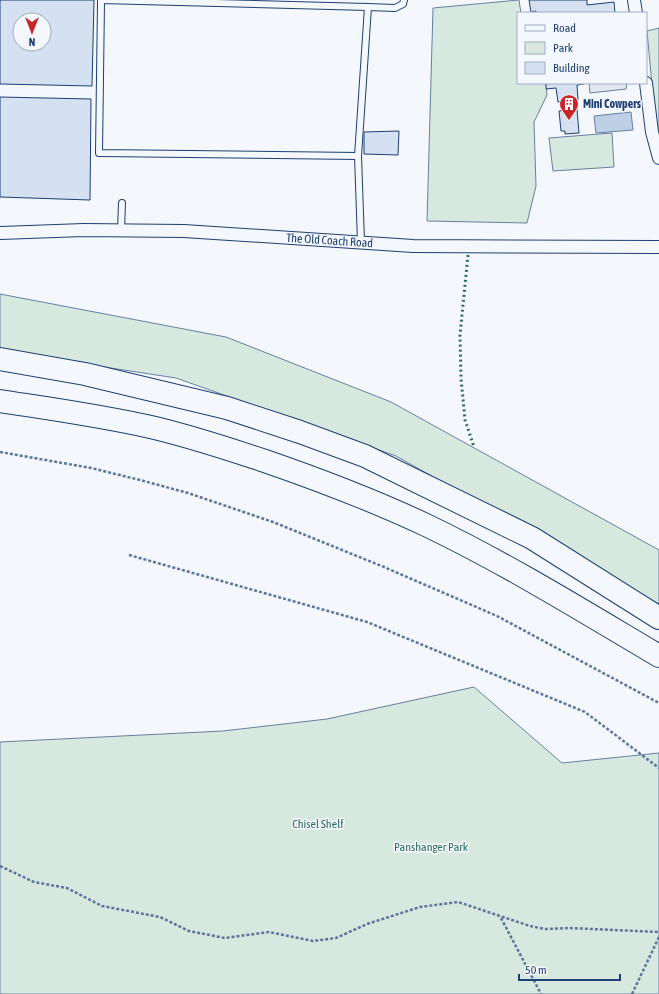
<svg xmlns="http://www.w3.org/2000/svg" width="659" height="994" viewBox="0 0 659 994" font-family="'Asap Condensed',sans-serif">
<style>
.green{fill:#d7e8df;stroke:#687fa3}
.parking{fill:#e3e8f0;stroke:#687fa3}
.water{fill:#bed0e5;stroke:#687fa3}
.building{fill:#d5e0f0;stroke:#1d3f73;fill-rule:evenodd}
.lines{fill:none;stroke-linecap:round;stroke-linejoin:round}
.lane-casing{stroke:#1d3f73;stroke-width:8}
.street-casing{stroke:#1d3f73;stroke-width:14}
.highway-casing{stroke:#1d3f73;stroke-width:24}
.path{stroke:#5e769c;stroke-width:2.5;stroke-dasharray:3 2;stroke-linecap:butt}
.lane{stroke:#f4f7fb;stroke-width:6}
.street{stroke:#f4f7fb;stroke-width:12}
.highway{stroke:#f4f7fb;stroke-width:22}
.hedge{stroke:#2c6c60;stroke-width:3;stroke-dasharray:2 3;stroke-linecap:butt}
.labels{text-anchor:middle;stroke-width:3;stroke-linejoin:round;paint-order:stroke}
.poi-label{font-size:12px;font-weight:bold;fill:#1d3f73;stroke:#f4f7fb;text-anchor:start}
.street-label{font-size:12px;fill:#1d3f73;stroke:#f4f7fb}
.park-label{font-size:12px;fill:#2c6c60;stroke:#f4f7fb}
</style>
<rect width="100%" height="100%" fill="#f4f7fb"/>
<path class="green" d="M 519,0 L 521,13 L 518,13 L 518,83 L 546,83 L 547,95 L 534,122 L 536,186 L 527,223 L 427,221 L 433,8 Z
M 659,28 L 659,139 L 655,117 L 647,31 Z
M 612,133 L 614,167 L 553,171 L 549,138 Z
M 0,294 L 226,337 L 391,402 L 659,550 L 659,604 L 396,456 L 176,378 L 0,351 Z
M 474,687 L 562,763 L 659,753 L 659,994 L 0,994 L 0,742 L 223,731 L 327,719 Z"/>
<path class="parking" d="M 589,83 L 627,83 L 626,89 L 590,93 Z"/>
<path class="water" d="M 631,112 L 633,130 L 596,133 L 594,116 Z"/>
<path class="building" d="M 0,0 L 94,0 L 92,86 L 0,84 ZM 20,20 L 44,20 L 44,44 L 20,44 Z
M 529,0 L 587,0 L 587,5 L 614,2 L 615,13 L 536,13 L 536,11 L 531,12 Z
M 546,83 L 584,83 L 584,84 L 577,85 L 578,100 L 558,102 L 556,88 L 546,89 Z
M 0,97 L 91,99 L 90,200 L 0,197 Z
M 577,109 L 579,133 L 565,134 L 565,131 L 561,131 L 559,111 Z
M 399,131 L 398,155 L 364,154 L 364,132 Z"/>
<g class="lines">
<defs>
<path id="lane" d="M 101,0 L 368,7
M 101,1 L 99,153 L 358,156
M 121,230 L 122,203
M 361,242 L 358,156 L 368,7 L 395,8 L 403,4 L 404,0"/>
<g id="street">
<path d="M 634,0 L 636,13"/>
<path d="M 646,83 L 652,132 L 659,158"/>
<path id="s1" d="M 0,233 L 84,230 L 184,231 L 413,246 L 659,247"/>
</g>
<path id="highway" d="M 0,359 L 85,374 L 227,408 L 300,432 L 365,456 L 532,538 L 659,618
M 0,401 C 52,409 104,416 155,428 C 192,437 229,449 265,461 C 320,480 375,501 428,526 C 507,564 583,611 659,656"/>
</defs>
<use href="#lane" class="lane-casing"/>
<use href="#street" class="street-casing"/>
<use href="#highway" class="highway-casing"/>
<path class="path" d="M 0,452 L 91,468 L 140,480 L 188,493 L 273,522 L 384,567 L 497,616 L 659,703
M 129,555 L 367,622 L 585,712 L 659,768
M 0,866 L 34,882 L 67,888 L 102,906 L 160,917 L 189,931 L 225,938 L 269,932 L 313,941 L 336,938 L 367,924 L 420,907 L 458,902 L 530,926 L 545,929 L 569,928 L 659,932
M 501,918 L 541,994
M 632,994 L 659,937"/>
<use href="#lane" class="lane"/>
<use href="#street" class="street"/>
<use href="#highway" class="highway"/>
<path class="hedge" d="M 468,255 L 460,335 L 461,378 L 465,420 L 474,447"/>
</g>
<defs>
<symbol id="building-pin" viewBox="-11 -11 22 30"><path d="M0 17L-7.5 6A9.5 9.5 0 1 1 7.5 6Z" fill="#c62828" stroke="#f4f7fb"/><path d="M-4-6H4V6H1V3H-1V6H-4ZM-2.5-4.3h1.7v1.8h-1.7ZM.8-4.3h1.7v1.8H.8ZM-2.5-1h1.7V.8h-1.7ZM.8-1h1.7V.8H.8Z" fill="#fff"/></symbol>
</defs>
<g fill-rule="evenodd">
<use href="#building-pin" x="558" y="93" width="22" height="30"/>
</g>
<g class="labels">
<g class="poi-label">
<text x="583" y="108">Mini Cowpers</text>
</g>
<g class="street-label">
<text dy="4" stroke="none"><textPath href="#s1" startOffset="330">The Old Coach Road</textPath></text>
</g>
<g class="park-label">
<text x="318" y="828">Chisel Shelf</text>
<text x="431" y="851">Panshanger Park</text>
</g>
</g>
<rect x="517" y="12" width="130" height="72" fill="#f4f7fb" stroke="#9eadc5"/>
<rect x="525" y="25" width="20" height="6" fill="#f4f7fb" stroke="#9eadc5"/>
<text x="553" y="32" font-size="12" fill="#1d3f73">Road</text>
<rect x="525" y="42" width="20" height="12" fill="#d7e8df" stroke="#9eadc5"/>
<text x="553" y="52" font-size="12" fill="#1d3f73">Park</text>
<rect x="525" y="62" width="20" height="12" fill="#d5e0f0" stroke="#9eadc5"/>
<text x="553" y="72" font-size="12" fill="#1d3f73">Building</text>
<g transform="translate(32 32) rotate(180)"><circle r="19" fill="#f4f7fb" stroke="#9eadc5"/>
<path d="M0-3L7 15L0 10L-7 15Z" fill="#c62828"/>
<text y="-6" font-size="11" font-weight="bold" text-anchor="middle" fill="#1d3f73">N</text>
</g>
<path d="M519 974v6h101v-6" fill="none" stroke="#1d3f73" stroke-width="2"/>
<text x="525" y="974" font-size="12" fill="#1d3f73" stroke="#f4f7fb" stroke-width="3" paint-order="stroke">50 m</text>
</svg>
